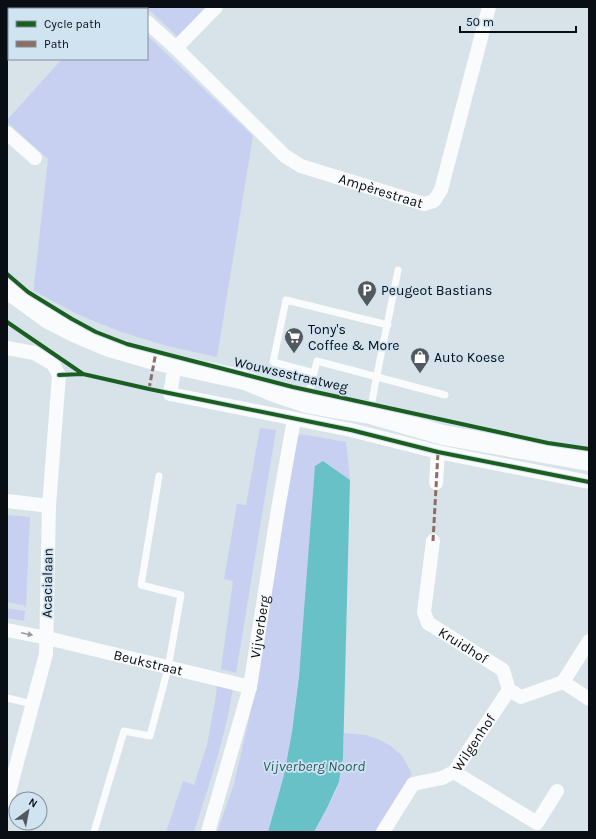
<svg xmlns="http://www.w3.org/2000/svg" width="596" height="839" viewBox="0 0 596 839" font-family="Karla,sans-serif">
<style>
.green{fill:#c8d0f2}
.water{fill:#69c1c8}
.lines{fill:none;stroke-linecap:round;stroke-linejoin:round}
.service{stroke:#f9fbfc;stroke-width:7}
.minor{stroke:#f9fbfc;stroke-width:14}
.secondary{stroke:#f9fbfc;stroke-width:20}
.quiet{stroke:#8d6e63;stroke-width:3;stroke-dasharray:6 3;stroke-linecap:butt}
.cycleway-casing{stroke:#d0e3f1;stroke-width:6}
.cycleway{stroke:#1b5e20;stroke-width:4}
.oneway{fill:#999c9f}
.labels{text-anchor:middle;stroke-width:3.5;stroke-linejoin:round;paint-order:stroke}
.street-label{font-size:14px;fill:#080e13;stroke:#d0e3f1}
.poi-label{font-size:14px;fill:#080e13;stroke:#d0e3f1;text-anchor:start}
.water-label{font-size:15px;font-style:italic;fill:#2d5f62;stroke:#d0e3f1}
</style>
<rect width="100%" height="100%" fill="#d8e2e9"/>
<path class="green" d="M 146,7 L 211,7 L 181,40 Z
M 147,35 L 253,136 L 217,357 L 167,346 L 124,333 L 79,315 L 34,291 L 34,285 L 48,159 L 7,122 L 7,120 L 62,59 L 147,59 Z
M 260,428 L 276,430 L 236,673 L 221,669 L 233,581 L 224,579 L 237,504 L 246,505 Z
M 301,434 L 346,442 L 350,480 L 323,461 L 292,733 L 284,775 L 268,832 L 217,832 L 234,784 L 256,688 L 296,438 Z
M 7,515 L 30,517 L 26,606 L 7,602 Z
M 7,608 L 25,611 L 24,621 L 7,618 Z
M 217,685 L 233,689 C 225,738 209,785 194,832 L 166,832 L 183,781 L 194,785 L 207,745 L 216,696 Z
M 344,733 L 366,735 L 380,740 L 391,746 L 403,757 L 412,774 L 377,832 L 314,832 C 323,816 333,800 339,782 C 344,766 343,749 344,733 Z"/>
<path class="water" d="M 323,461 L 350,480 L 343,758 L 339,782 L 328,806 L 314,832 L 268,832 L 284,775 L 292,732 L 299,676 L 315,466 Z"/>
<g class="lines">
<path class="service" d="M 314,373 L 273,362 L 286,300 L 388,325
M 307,401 L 317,361 L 445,395
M 370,413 C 378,365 389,318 398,270
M 7,698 L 33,704
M 94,832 L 124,731 L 150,736 L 168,668 L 181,595 L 141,585 L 159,476"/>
<g class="minor">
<path d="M 131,7 L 133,9"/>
<path id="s1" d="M 147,22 L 176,48 L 285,156 L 301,166 L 424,204 L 434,201 L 441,190 L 489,7"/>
<path d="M 176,48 L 216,7"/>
<path d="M 7,133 L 35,158"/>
<path d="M 7,348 L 34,353 L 53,364 L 59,375 L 49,506 L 46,654 L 7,800"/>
<path d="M 175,364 L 170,394 L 351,430 L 438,452 L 589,482"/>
<path d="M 436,483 L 438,452"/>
<path d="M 7,501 L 49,506"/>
<path id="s2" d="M 433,541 L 424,612 L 428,623 L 503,670 L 509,690 L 521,697 L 563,682 L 589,699"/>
<path id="s3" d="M 7,630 L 47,638 L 250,687"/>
<path d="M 563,682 L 589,641"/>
<path d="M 454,772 L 537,823 L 557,791"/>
<path id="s4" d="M 208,832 L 250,687 L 278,509 L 294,419"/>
<path id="s5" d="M 383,832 L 413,784 L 442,778 L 454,772 L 509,690"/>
</g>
<path class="secondary" d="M 7,289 L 47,318 L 76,333 L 109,347 L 154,360 L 245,380 L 274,392 L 307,403 L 333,408 L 370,414 L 443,435 L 589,461"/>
<path class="quiet" d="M 149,389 L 156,352
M 433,541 L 438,452"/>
<defs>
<path id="cycleway" d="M 7,274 L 28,292 L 72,319 L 96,332 L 127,344 L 293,387 L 548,443 L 589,449
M 7,322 L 83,374
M 59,375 L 83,374 L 149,389 L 351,430 L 438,452 L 589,482"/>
</defs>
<use href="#cycleway" class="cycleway-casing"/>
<use href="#cycleway" class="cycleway"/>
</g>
<defs><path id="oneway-solid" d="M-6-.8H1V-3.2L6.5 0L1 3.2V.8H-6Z"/></defs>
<use class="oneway" href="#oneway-solid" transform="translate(27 634) rotate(12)"/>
<defs>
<symbol id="parking-pin" viewBox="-11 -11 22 30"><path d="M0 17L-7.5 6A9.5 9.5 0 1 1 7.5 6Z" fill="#51585e" stroke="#d0e3f1"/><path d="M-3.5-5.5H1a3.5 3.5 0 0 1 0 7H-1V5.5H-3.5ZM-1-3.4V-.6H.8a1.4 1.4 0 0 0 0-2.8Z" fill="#fff"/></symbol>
<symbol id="supermarket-pin" viewBox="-11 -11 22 30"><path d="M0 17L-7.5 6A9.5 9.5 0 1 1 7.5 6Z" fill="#51585e" stroke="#d0e3f1"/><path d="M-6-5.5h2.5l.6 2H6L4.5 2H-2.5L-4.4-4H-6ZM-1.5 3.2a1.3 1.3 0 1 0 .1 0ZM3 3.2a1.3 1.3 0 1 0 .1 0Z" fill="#fff"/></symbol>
<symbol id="shop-pin" viewBox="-11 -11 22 30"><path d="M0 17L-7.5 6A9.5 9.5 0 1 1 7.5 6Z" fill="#51585e" stroke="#d0e3f1"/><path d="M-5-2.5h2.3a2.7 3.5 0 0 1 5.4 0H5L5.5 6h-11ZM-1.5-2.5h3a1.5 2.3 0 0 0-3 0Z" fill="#fff"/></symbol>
</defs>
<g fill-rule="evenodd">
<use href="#parking-pin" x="356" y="279" width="22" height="30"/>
<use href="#supermarket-pin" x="283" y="326" width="22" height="30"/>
<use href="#shop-pin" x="409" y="346" width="22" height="30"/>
</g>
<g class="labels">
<g class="street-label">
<text dy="5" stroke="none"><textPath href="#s1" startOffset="295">Ampèrestraat</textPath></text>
<text transform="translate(291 374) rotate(13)" y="5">Wouwsestraatweg</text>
<text transform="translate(47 583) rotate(-89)" y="5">Acacialaan</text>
<text dy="5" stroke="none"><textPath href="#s4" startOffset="212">Vijverberg</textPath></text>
<text dy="5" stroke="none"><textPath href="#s2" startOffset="125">Kruidhof</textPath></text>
<text dy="5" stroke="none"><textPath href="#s3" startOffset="145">Beukstraat</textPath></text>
<text dy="5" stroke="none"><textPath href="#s5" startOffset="135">Wilgenhof</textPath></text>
</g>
<g class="poi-label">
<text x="381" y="295">Peugeot Bastians</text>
<text x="308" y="334">Tony's<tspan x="308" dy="16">Coffee &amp; More</tspan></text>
<text x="434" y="362">Auto Koese</text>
</g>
<g class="water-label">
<text x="314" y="771">Vijverberg Noord</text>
</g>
</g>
<rect width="596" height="839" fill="none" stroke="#080e13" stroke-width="16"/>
<rect x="8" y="8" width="140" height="52" fill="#d0e3f1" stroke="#808e98"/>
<rect x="16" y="21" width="20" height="6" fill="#1b5e20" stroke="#808e98"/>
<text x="44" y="28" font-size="12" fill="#080e13">Cycle path</text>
<rect x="16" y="41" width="20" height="6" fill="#8d6e63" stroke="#808e98"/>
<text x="44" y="48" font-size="12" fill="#080e13">Path</text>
<g transform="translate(28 811) rotate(32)"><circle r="19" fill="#d0e3f1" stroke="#808e98"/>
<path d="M0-3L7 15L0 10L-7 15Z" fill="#51585e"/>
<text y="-6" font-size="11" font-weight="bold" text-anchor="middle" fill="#080e13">N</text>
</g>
<path d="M460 26v6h116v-6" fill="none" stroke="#080e13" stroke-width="2"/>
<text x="466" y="26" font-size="12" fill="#080e13" stroke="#d0e3f1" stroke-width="3" paint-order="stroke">50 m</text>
</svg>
